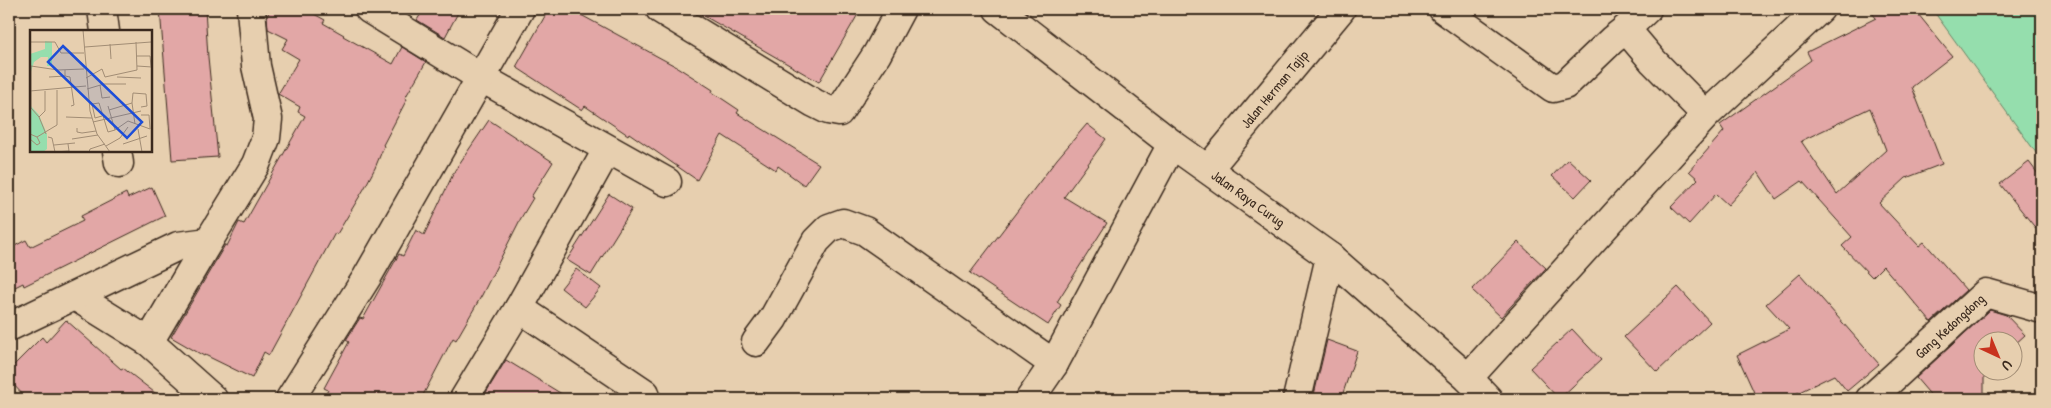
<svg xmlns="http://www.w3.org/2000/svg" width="2051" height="408" viewBox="0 0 2051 408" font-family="'Patrick Hand',sans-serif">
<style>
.green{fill:#95dead;stroke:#688466}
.building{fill:#e2a7a6;stroke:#3b2a1e;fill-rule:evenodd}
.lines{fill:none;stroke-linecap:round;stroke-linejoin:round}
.minor-casing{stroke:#3b2a1e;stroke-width:31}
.major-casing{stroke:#3b2a1e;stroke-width:31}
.minor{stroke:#e7cfaf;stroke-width:28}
.major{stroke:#e7cfaf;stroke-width:28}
.labels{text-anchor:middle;stroke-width:4.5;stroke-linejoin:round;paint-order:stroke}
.street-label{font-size:14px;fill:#3b2a1e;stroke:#e7cfaf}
.inset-road{fill:none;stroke:#a28d75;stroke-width:1}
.view{fill:#1d4ed8;fill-opacity:0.15;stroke:#1d4ed8;stroke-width:2.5}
.inset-edge{fill:none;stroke:#3b2a1e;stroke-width:2.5}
</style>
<rect width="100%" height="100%" fill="#e7cfaf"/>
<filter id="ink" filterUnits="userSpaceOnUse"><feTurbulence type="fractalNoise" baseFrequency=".02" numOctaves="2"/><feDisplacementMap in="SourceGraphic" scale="10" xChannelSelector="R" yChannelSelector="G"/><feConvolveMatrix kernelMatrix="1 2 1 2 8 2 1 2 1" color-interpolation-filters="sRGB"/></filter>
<g filter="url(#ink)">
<path class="green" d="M 1932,9 L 2042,9 L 2042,161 Z"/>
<path class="building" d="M 160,9 L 205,9 L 208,57 L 218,157 L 172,160 Z
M 271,9 L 305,9 L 325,20 L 323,23 L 344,35 L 343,36 L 393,64 L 402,47 L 426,62 L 405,98 L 407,99 L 383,145 L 384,146 L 375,168 L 364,189 L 337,234 L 335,233 L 269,355 L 264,352 L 252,378 L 205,355 L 204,356 L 171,337 L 225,245 L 227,246 L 239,222 L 244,224 L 305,116 L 298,112 L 300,107 L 278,94 L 299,59 L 282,49 L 288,39 L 268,29 L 267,16 Z
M 424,9 L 460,9 L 445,37 L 417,20 Z
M 549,9 L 570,9 L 677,67 L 713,90 L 712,92 L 739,110 L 737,113 L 819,164 L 804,185 L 778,166 L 776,170 L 722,135 L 697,180 L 629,133 L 628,135 L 585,106 L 582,110 L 516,67 Z
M 692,9 L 861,9 L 819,82 Z
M 1869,9 L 1914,9 L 1952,56 L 1912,87 L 1942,164 L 1906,178 L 1879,203 L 1919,246 L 1924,242 L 1966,290 L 1931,322 L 1883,266 L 1872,277 L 1842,246 L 1852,237 L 1802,181 L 1776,199 L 1758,172 L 1728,205 L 1716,194 L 1689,224 L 1671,207 L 1698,179 L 1689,171 L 1724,131 L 1720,125 L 1811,60 L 1807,52 L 1876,18 ZM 1870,108 L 1886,150 L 1837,194 L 1801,141 Z
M 489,120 L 553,162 L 531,197 L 533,198 L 521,218 L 482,295 L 456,340 L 453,338 L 421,399 L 323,399 L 328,390 L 324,388 L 349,342 L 346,340 L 360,318 L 363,319 L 399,254 L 403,256 L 416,230 L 424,235 L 455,170 Z
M 1087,124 L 1106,139 L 1064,197 L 1107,223 L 1057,302 L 1061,305 L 1048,325 L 970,273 L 1057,159 Z
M 1568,159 L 1591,180 L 1575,197 L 1552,176 Z
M 2029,162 L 2042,179 L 2042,236 L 2000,184 Z
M 152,187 L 165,216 L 24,286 L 23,283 L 9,290 L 9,249 L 26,240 L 30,247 L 83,221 L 81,216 L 126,193 L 128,198 Z
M 609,194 L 632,209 L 591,275 L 567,260 Z
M 1518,242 L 1546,268 L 1501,317 L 1472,290 Z
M 576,269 L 601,288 L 585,307 L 561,288 Z
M 1800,274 L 1879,364 L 1847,391 L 1834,375 L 1785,399 L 1757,399 L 1737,355 L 1789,329 L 1766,304 Z
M 1678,287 L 1710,322 L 1657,372 L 1624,337 Z
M 1990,310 L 2006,315 L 2025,335 L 2014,345 L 2014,340 L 1984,340 L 1984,370 L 1986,370 L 1984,373 L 1984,399 L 1934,399 L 1916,378 Z
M 66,320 L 121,369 L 123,368 L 163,399 L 27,399 L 9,380 L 9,370 L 42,337 L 46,342 Z
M 1572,329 L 1601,360 L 1559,399 L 1530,368 Z
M 1327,340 L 1357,351 L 1341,399 L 1313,399 Z
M 506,360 L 570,399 L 482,399 Z"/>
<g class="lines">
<defs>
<g id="minor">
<path d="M 102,9 L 105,31"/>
<path d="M 369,9 L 480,77 L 667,182"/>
<path d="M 660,9 L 814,103 L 828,110 L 839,112 L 877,54 L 901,9"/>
<path d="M 1443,9 L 1553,88 L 1565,85 L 1612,40 L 1626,29"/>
<path d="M 1647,9 L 1626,29 L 1653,61 L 1706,115"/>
<path d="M 117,151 L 119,163"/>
<path id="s1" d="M 1208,169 L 1341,9"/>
<path d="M 75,296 L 149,342 L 213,399"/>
<path d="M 519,308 L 645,393"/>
<path d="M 9,327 L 178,246 L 208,242 L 256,164 L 266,138 L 268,119 L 256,66 L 251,9"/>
<path d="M 149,342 L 208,242"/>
<path d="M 756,342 L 773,319 L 816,241 L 829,228 L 843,223 L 865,231 L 1054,364"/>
<path d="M 1468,378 L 1706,115 L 1820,9"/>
<path d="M 290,399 L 367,277 L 520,9"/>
<path d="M 464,399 L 519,308 L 607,150"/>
<path d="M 1030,399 L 1054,364 L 1172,144"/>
<path d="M 1297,399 L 1330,257"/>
<path id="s2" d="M 1870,399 L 1986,293 L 2042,309"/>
</g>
<g id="major">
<path id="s3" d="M 998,9 L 1172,144 L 1330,257 L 1468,378 L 1488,399"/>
</g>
</defs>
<use href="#minor" class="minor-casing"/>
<use href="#major" class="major-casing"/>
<use href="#minor" class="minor"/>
<use href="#major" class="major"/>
</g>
</g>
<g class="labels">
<g class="street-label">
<text dy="5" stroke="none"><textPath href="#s1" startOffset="104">Jalan Herman Tajip</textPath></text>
<text dy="5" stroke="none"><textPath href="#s3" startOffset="314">Jalan Raya Curug</textPath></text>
<text dy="5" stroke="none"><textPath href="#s2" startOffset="108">Gang Kedongdong</textPath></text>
</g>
</g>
<g transform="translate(30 30)">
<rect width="122" height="122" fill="#e7cfaf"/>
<path d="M 15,11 L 22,12 L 22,36 L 17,36 L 18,27 L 11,27 L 4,32 L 0,45 L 0,24 L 15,19 ZM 0,75 L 9,85 L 17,104 L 17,119 L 13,122 L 0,122 Z" fill="#95dead"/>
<path class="inset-road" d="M 53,0 L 60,81 L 67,104 L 80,122M 0,12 L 25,12 L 31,23 L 54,23M 80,14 L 81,29M 55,17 L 121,12M 107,26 L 120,26 L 121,36M 1,36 L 1,78 L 9,87 L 16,104M 1,36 L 28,40 L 54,39M 107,36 L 122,37M 35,46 L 40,47 L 44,75 L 41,76M 19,47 L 35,46 L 35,40M 87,47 L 111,48M 56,48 L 72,39 L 75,47 L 107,40 L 106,12M 70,55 L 72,68 L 80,67M 57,59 L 74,54 L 96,54M 0,61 L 56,56M 102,73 L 105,94M 78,76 L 85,100 L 98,91 L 120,99 L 119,85 L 111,85M 79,80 L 102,73 L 103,63 L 116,64 L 117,76 L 111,77M 72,86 L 65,88 L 62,74 L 69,73 L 78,102 L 85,100M 9,87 L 15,81 L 15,61M 36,87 L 62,88M 63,92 L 111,81M 47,98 L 47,102 L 52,103 L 66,101M 108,99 L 112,122M 0,104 L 7,107 L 27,95 L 27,60M 18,107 L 22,108 L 25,122 L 39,121 L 38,114M 0,109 L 7,115 L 10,113 L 7,107M 42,109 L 68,105M 93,114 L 117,106M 24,115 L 45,113M 76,116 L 90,108 L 98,97M 59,122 L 60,119 L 75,114"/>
<path class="view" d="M 33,16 L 112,92 L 97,108 L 18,32 Z"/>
<rect width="122" height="122" class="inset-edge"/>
</g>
<rect width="2051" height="408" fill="none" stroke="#e7cfaf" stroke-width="30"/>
<rect x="15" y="15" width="2021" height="378" fill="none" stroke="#3b2a1e" stroke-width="2" filter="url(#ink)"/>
<g transform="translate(1998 356) rotate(136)"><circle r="24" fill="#e7cfaf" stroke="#a28d75"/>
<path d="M0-4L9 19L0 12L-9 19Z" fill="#c8321e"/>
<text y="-8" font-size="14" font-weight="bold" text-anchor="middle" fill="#3b2a1e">U</text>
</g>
</svg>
